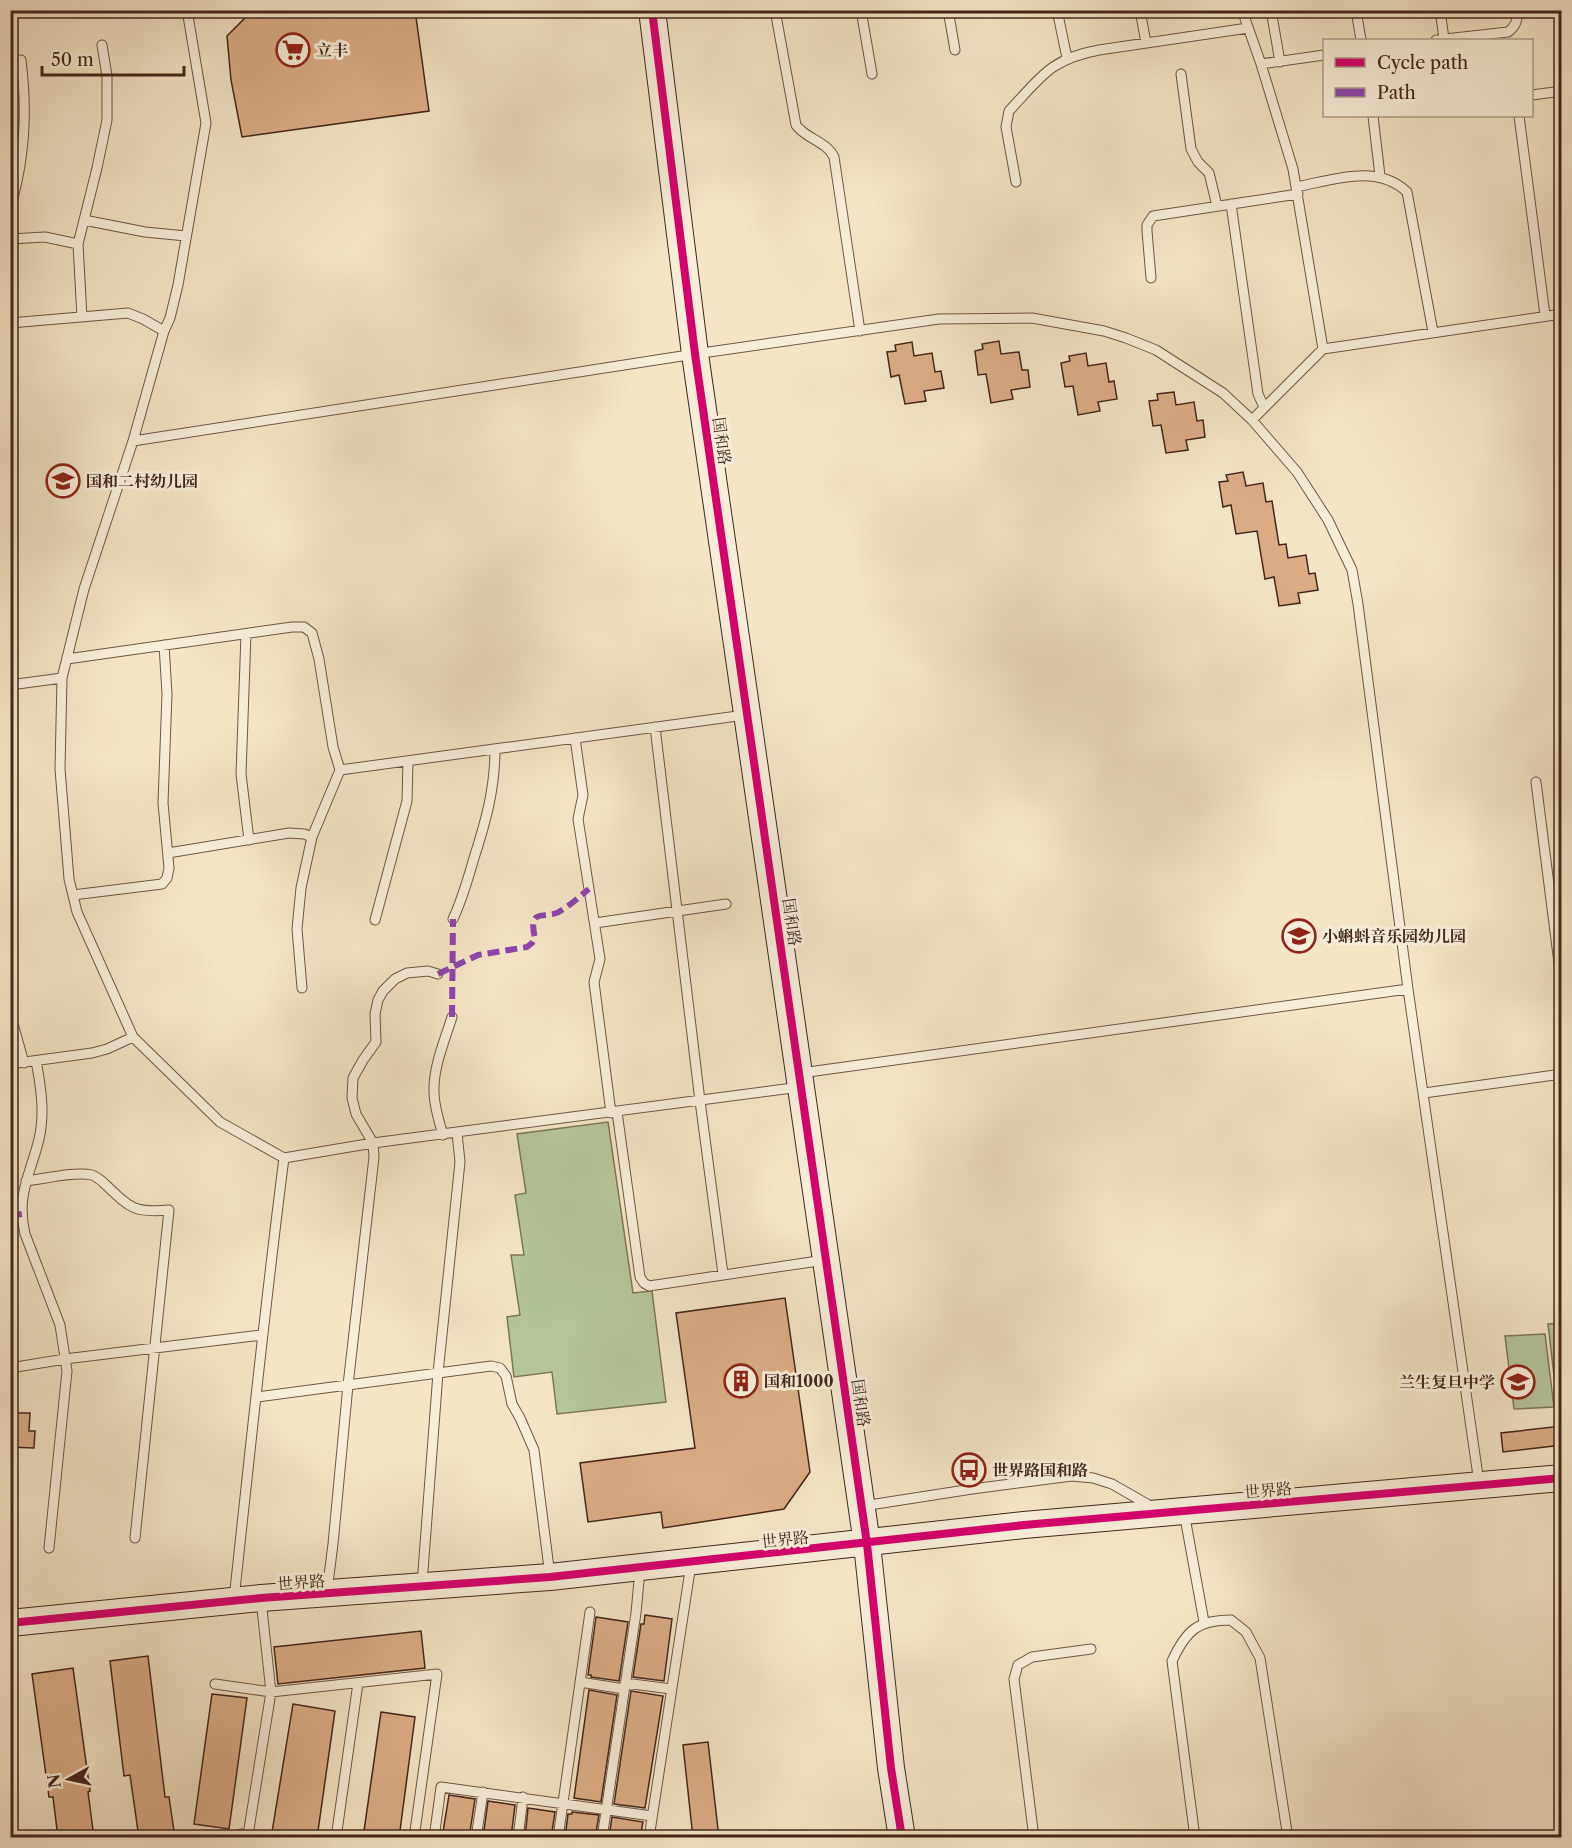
<svg xmlns="http://www.w3.org/2000/svg" width="1572" height="1848" viewBox="0 0 1572 1848" font-family="'Libre Caslon Text','Noto Serif SC',serif">
<style>
.green{fill:#b5c69a;stroke:#7c765a;stroke-width:1.5}
.building{fill:#dcad85;stroke:#43261b;stroke-width:1.5}
.lines{fill:none;stroke-linecap:round;stroke-linejoin:round}
.lane-casing{stroke:#6f5646;stroke-width:11}
.secondary-casing{stroke:#43261b;stroke-width:28}
.lane{stroke:#f7eeda;stroke-width:9}
.secondary{stroke:#f7eeda;stroke-width:26}
.quiet{stroke:#8e44ad;stroke-width:6;stroke-dasharray:12 6;stroke-linecap:butt}
.cycleway-casing{stroke:#f7eeda;stroke-width:11}
.cycleway{stroke:#d6006c;stroke-width:8}
.labels{text-anchor:middle;stroke-width:6;stroke-linejoin:round;paint-order:stroke}
.poi-label{font-size:16px;font-weight:bold;fill:#43261b;stroke:#f7eeda;text-anchor:start}
.street-label{font-size:16px;fill:#43261b;stroke:#f7eeda}
</style>
<rect width="100%" height="100%" fill="#f3e5c6"/>
<filter id="stains"><feTurbulence type="fractalNoise" baseFrequency=".00333" numOctaves="4"/><feColorMatrix values="0 0 0 0 .2 0 0 0 0 .09 0 0 0 0 .02 0 0 0 .5 -.17"/></filter>
<radialGradient id="worn" r=".72"><stop offset=".6" stop-color="#630" stop-opacity="0"/><stop offset="1" stop-color="#630" stop-opacity=".3"/></radialGradient>
<path class="green" d="M 608,1122 L 633,1293 L 652,1291 L 666,1402 L 557,1414 L 552,1372 L 514,1377 L 507,1317 L 520,1315 L 511,1255 L 524,1255 L 515,1195 L 526,1193 L 517,1134 Z
M 1561,1323 L 1562,1409 L 1558,1410 L 1548,1324 Z
M 1545,1334 L 1554,1407 L 1514,1409 L 1505,1336 Z"/>
<path class="building" d="M 258,10 L 415,10 L 429,111 L 242,137 L 231,80 L 227,36 L 251,12 Z
M 999,341 L 1001,354 L 1019,352 L 1022,370 L 1028,370 L 1030,387 L 1011,390 L 1013,399 L 991,403 L 986,374 L 978,375 L 975,351 L 983,349 L 982,344 Z
M 912,342 L 914,356 L 932,353 L 935,372 L 941,371 L 944,388 L 924,391 L 926,401 L 905,404 L 899,375 L 891,377 L 887,352 L 896,351 L 895,345 Z
M 1086,353 L 1088,366 L 1106,363 L 1109,382 L 1114,381 L 1117,399 L 1098,402 L 1100,411 L 1078,415 L 1073,386 L 1065,387 L 1061,363 L 1070,361 L 1069,356 Z
M 1174,392 L 1176,405 L 1194,402 L 1197,421 L 1203,420 L 1205,437 L 1186,440 L 1188,450 L 1166,453 L 1161,425 L 1153,426 L 1149,401 L 1158,400 L 1157,394 Z
M 1243,472 L 1246,486 L 1263,483 L 1266,502 L 1272,501 L 1279,545 L 1286,544 L 1288,558 L 1306,555 L 1309,574 L 1315,573 L 1318,590 L 1298,593 L 1300,603 L 1279,606 L 1274,577 L 1265,579 L 1257,531 L 1236,534 L 1231,505 L 1223,507 L 1219,482 L 1228,481 L 1226,475 Z
M 785,1298 L 810,1472 L 784,1509 L 663,1528 L 661,1512 L 588,1522 L 580,1463 L 695,1448 L 676,1313 Z
M 10,1413 L 30,1413 L 29,1431 L 35,1431 L 34,1448 L 10,1447 Z
M 1562,1426 L 1562,1445 L 1503,1452 L 1501,1433 Z
M 645,1615 L 672,1619 L 664,1681 L 633,1677 L 641,1624 L 644,1624 Z
M 596,1617 L 628,1622 L 619,1681 L 591,1677 L 591,1675 L 588,1675 Z
M 421,1631 L 425,1668 L 278,1684 L 274,1647 Z
M 148,1656 L 165,1797 L 169,1797 L 175,1838 L 139,1838 L 130,1775 L 124,1776 L 110,1661 Z
M 73,1668 L 90,1791 L 88,1792 L 94,1838 L 58,1838 L 53,1797 L 49,1797 L 32,1674 Z
M 589,1690 L 617,1695 L 601,1802 L 574,1798 Z
M 631,1691 L 663,1696 L 645,1808 L 614,1804 Z
M 212,1694 L 247,1698 L 229,1829 L 194,1824 Z
M 293,1704 L 335,1711 L 317,1838 L 288,1838 L 272,1832 Z
M 381,1712 L 415,1717 L 399,1838 L 363,1838 Z
M 708,1742 L 719,1838 L 693,1838 L 683,1745 Z
M 449,1795 L 475,1799 L 469,1838 L 442,1838 Z
M 488,1801 L 515,1805 L 511,1838 L 483,1838 Z
M 528,1808 L 555,1812 L 551,1838 L 525,1838 Z
M 572,1812 L 599,1815 L 595,1838 L 565,1838 L 568,1814 L 572,1814 Z
M 612,1817 L 643,1822 L 640,1838 L 609,1838 Z"/>
<g class="lines">
<defs>
<path id="lane" d="M 187,10 L 206,123 L 178,285 L 170,318 L 164,331 L 133,441 L 84,589 L 62,678 L 60,769 L 69,879 L 77,912 L 133,1037 L 220,1122 L 284,1158 L 373,1143 L 800,1087
M 775,10 L 796,125 C 806,139 826,141 834,157 L 860,331
M 861,10 L 872,74
M 948,10 L 955,50
M 1057,10 L 1067,58
M 1140,10 L 1146,43
M 1242,10 L 1261,64 L 1293,169 L 1323,349
M 1271,10 L 1280,62
M 1356,10 L 1361,40
M 1440,10 L 1444,39
M 1436,40 L 1508,32 C 1516,26 1518,20 1517,10
M 1261,64 L 1324,55
M 1181,74 L 1191,149 L 1198,162 L 1209,173 L 1217,206
M 1532,95 L 1562,91
M 1373,116 L 1380,176
M 1519,116 L 1545,315
M 1016,182 L 1006,127 L 1009,111 C 1041,77 1050,59 1099,50 L 1248,28
M 1296,187 C 1333,180 1377,163 1407,192 L 1433,332
M 1231,204 L 1258,394 L 1264,407
M 10,214 C 13,195 19,177 21,158 C 26,125 25,93 21,60
M 84,220 L 145,232 L 186,236
M 10,239 L 45,237 L 78,244
M 1151,278 L 1147,231 L 1147,225 L 1153,216 L 1298,194
M 82,317 L 78,244 L 97,168 L 107,120 L 107,76 L 102,45
M 10,323 L 128,313 L 143,319 L 164,331
M 1252,420 L 1323,349 L 1562,314
M 133,441 L 695,354 L 939,319 L 1032,318 L 1104,331 L 1126,338 L 1156,350 L 1223,393 L 1252,420 L 1297,472 L 1328,520 L 1352,570 L 1358,604 L 1408,989 L 1479,1483
M 246,634 L 241,774 L 249,840
M 67,659 L 292,627 L 304,627 L 312,633 L 319,659 L 333,747 L 340,770 L 312,837 L 301,888 L 297,929 L 302,988
M 10,685 L 62,678
M 655,727 L 700,1101 L 723,1274
M 575,738 L 583,795 L 578,819 L 600,959 L 594,982 L 611,1113
M 340,770 L 745,715
M 1536,782 L 1562,987
M 168,853 L 289,833 L 304,834 L 312,837
M 73,895 L 162,884 L 167,878 L 169,868 L 163,803 L 167,694 L 164,645
M 453,919 C 462,900 468,879 474,858 C 486,821 495,788 495,749
M 375,920 L 407,801 L 408,761
M 595,923 L 726,904
M 10,1013 L 24,1063
M 36,1061 C 41,1087 45,1113 39,1139 C 30,1176 16,1194 25,1234 L 60,1325 L 67,1371 L 49,1548
M 10,1064 L 92,1053 L 107,1049 L 133,1037
M 801,1073 L 1408,989
M 1424,1093 L 1562,1074
M 617,1112 L 640,1277 L 644,1283 L 649,1286 L 825,1260
M 443,1135 C 439,1121 434,1106 434,1092 C 433,1067 445,1040 452,1017
M 26,1181 C 44,1179 75,1171 92,1175 C 97,1177 103,1182 107,1186 C 131,1209 135,1213 169,1210 L 135,1538
M 10,1368 L 65,1359 L 261,1335
M 257,1397 L 491,1366 L 500,1368 L 506,1376 L 512,1404 L 520,1418 L 534,1450 L 550,1576
M 863,1506 L 972,1489 L 1072,1476 L 1093,1478 L 1112,1484 L 1154,1508
M 1184,1512 L 1204,1622
M 422,1584 L 438,1373 L 460,1162 L 457,1133
M 327,1591 L 333,1544 L 348,1385 L 374,1157 L 373,1143 L 356,1114 L 352,1098 L 353,1078 L 363,1060 L 376,1042 L 375,1014 L 378,1000 L 383,991 L 395,979 L 407,973 L 428,971 L 438,974
M 234,1599 C 250,1452 265,1305 284,1158
M 580,1682 L 624,1689
M 625,1683 L 671,1689
M 215,1684 L 271,1692 L 437,1674 L 414,1838
M 248,1835 L 271,1692 L 261,1600
M 232,1838 L 241,1834 L 262,1838
M 336,1838 L 358,1683
M 434,1838 L 441,1787 L 652,1816
M 476,1838 L 483,1792
M 518,1838 L 523,1797
M 558,1838 L 590,1612
M 602,1838 L 636,1613 L 640,1570
M 649,1838 L 691,1564
M 1034,1838 L 1014,1679 L 1018,1665 L 1032,1657 L 1091,1649
M 1195,1838 L 1172,1661 C 1186,1631 1197,1620 1231,1620 L 1246,1632 L 1260,1658 L 1288,1838"/>
<path id="secondary" d="M 652,10 L 695,354 L 867,1544 L 891,1768 L 902,1838
M 10,1623 L 261,1598 L 550,1577 L 1024,1525 L 1562,1478"/>
</defs>
<use href="#lane" class="lane-casing"/>
<use href="#secondary" class="secondary-casing"/>
<use href="#lane" class="lane"/>
<use href="#secondary" class="secondary"/>
<path class="quiet" d="M 438,974 L 478,955 L 527,947 L 532,943 L 535,938 C 527,904 547,922 562,910 C 572,904 580,896 589,889
M 452,1017 L 453,919
M 10,1216 L 22,1214"/>
<defs>
<path id="cycleway" d="M 652,10 L 695,354 L 867,1544 L 891,1768 L 902,1838
M 10,1623 L 261,1598 L 550,1577 L 1024,1525 L 1562,1478"/>
</defs>
<use href="#cycleway" class="cycleway-casing"/>
<use href="#cycleway" class="cycleway"/>
</g>
<defs>
<symbol id="supermarket-ring" viewBox="-11 -11 22 22"><circle r="9.5" fill="#f7eeda" stroke="#8f2418" stroke-width="1.5"/><path d="M-6-5.5h2.5l.6 2H6L4.5 2H-2.5L-4.4-4H-6ZM-1.5 3.2a1.3 1.3 0 1 0 .1 0ZM3 3.2a1.3 1.3 0 1 0 .1 0Z" fill="#8f2418"/></symbol>
<symbol id="school-ring" viewBox="-11 -11 22 22"><circle r="9.5" fill="#f7eeda" stroke="#8f2418" stroke-width="1.5"/><path d="M0-5L7-2L0 1L-7-2ZM-4 1L0 2.5L4 1V4Q0 6-4 4Z" fill="#8f2418"/></symbol>
<symbol id="building-ring" viewBox="-11 -11 22 22"><circle r="9.5" fill="#f7eeda" stroke="#8f2418" stroke-width="1.5"/><path d="M-4-6H4V6H1V3H-1V6H-4ZM-2.5-4.3h1.7v1.8h-1.7ZM.8-4.3h1.7v1.8H.8ZM-2.5-1h1.7V.8h-1.7ZM.8-1h1.7V.8H.8Z" fill="#8f2418"/></symbol>
<symbol id="bus-ring" viewBox="-11 -11 22 22"><circle r="9.5" fill="#f7eeda" stroke="#8f2418" stroke-width="1.5"/><path d="M-5-6H5V4H4V6H2V4H-2V6H-4V4H-5ZM-3.5-4V0h7V-4ZM-3.5 1.2v1.5H-2V1.2ZM2 1.2v1.5H3.5V1.2Z" fill="#8f2418"/></symbol>
</defs>
<g fill-rule="evenodd">
<use href="#supermarket-ring" x="274" y="31" width="38" height="38"/>
<use href="#school-ring" x="44" y="462" width="38" height="38"/>
<use href="#school-ring" x="1280" y="917" width="38" height="38"/>
<use href="#building-ring" x="722" y="1362" width="38" height="38"/>
<use href="#school-ring" x="1499" y="1363" width="38" height="38"/>
<use href="#bus-ring" x="950" y="1451" width="38" height="38"/>
</g>
<g class="labels">
<g class="poi-label">
<text x="316" y="56">立丰</text>
<text x="86" y="487">国和二村幼儿园</text>
<text x="1322" y="942">小蝌蚪音乐园幼儿园</text>
<text x="764" y="1387">国和1000</text>
<text x="1495" y="1388" text-anchor="end">兰生复旦中学</text>
<text x="992" y="1476">世界路国和路</text>
</g>
<g class="street-label">
<text transform="translate(722 441) rotate(82)" y="6">国和路</text>
<text transform="translate(792 922) rotate(82)" y="6">国和路</text>
<text transform="translate(861 1403) rotate(82)" y="6">国和路</text>
<text transform="translate(1268 1490) rotate(-5)" y="6">世界路</text>
<text transform="translate(785 1539) rotate(-6)" y="6">世界路</text>
<text transform="translate(301 1582) rotate(-4)" y="6">世界路</text>
</g>
</g>
<rect width="1572" height="1848" fill="none" stroke="#f3e5c6" stroke-width="36"/>
<rect x="12" y="12" width="1548" height="1824" fill="none" stroke="#43261b" stroke-width="3"/>
<rect x="18" y="18" width="1536" height="1812" fill="none" stroke="#43261b" stroke-width="1.5"/>
<rect x="1323" y="39" width="210" height="78" fill="#f7eeda" stroke="#af9e8e" stroke-width="1.5"/>
<rect x="1335" y="58" width="30" height="9" fill="#d6006c" stroke="#af9e8e" stroke-width="1.5"/>
<text x="1377" y="69" font-size="18" fill="#43261b">Cycle path</text>
<rect x="1335" y="88" width="30" height="9" fill="#8e44ad" stroke="#af9e8e" stroke-width="1.5"/>
<text x="1377" y="99" font-size="18" fill="#43261b">Path</text>
<g transform="translate(69 1779) rotate(262)" stroke="#f7eeda" stroke-width="4.5" paint-order="stroke">
<path d="M0-4.5L10 22L0 15L-10 22Z" fill="#43261b"/>
<text y="-9" font-size="16" font-weight="bold" text-anchor="middle" fill="#43261b">N</text>
</g>
<path d="M42 66v9h142v-9" fill="none" stroke="#43261b" stroke-width="3"/>
<text x="51" y="66" font-size="18" fill="#43261b" stroke="#f7eeda" stroke-width="4.5" paint-order="stroke">50 m</text>
<rect width="100%" height="100%" filter="url(#stains)"/>
<rect width="100%" height="100%" fill="url(#worn)"/>
</svg>
